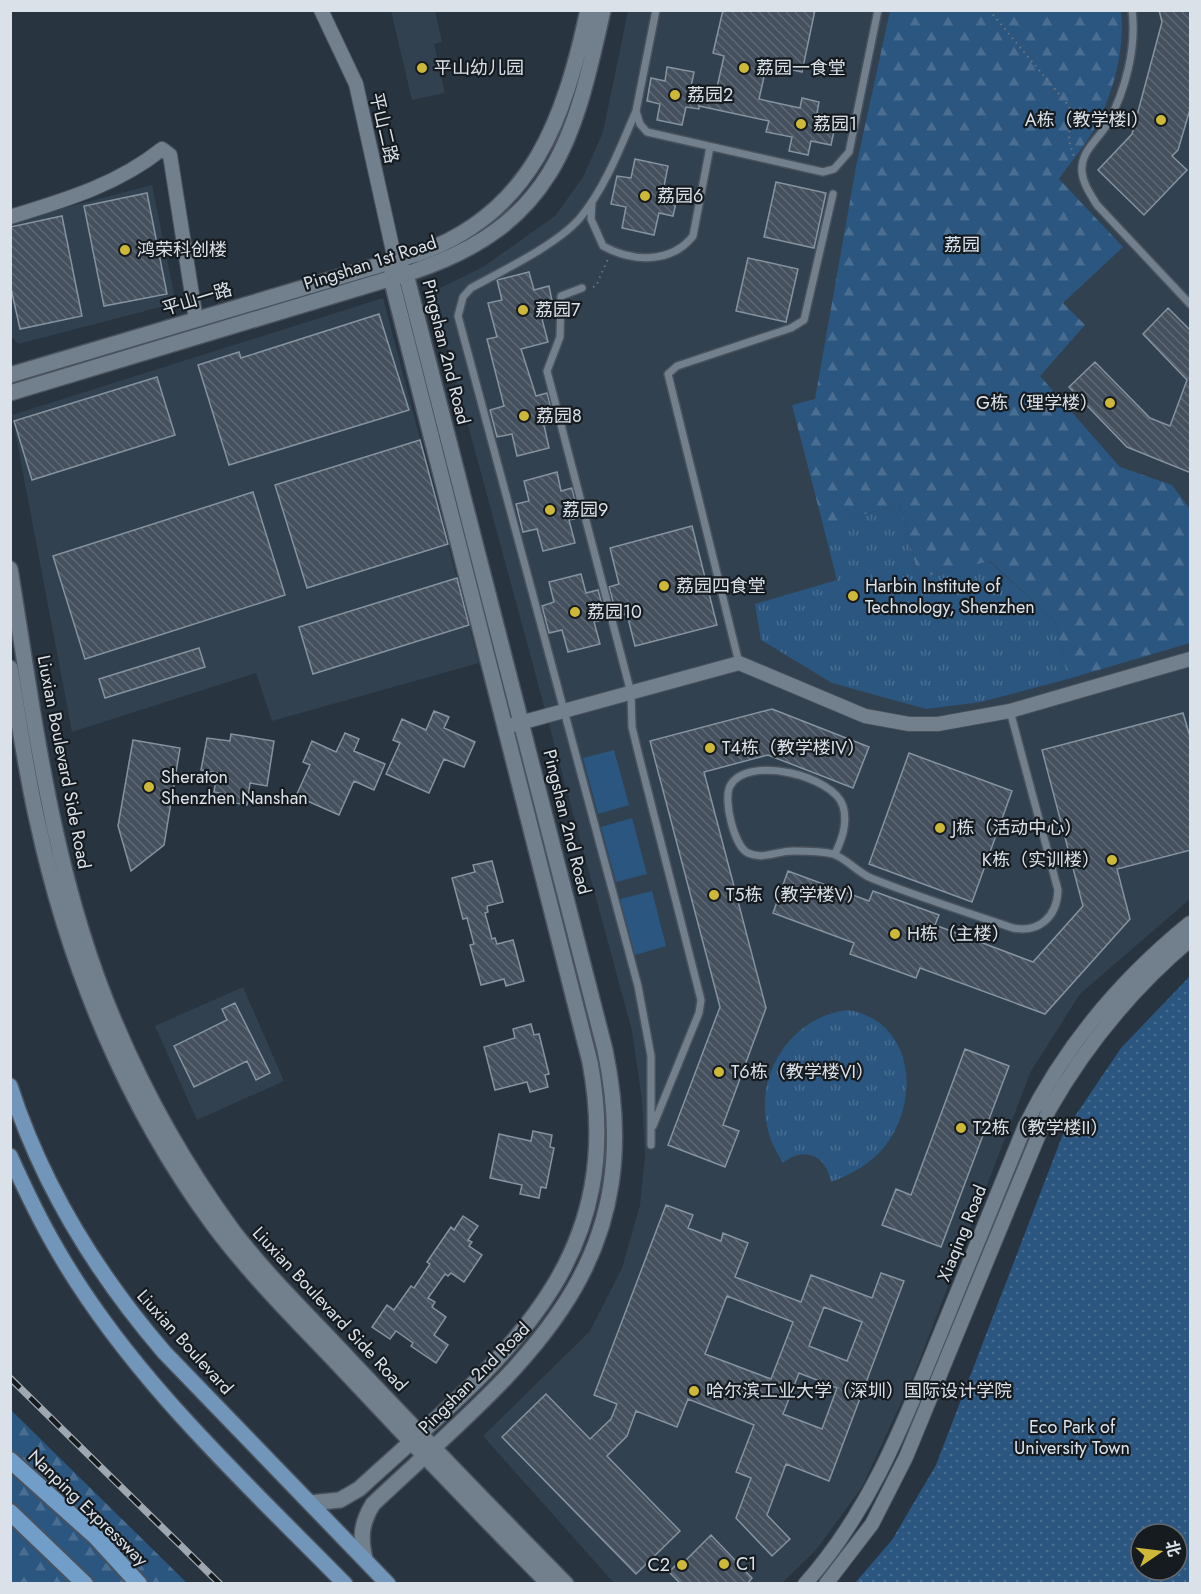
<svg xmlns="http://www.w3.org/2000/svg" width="1201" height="1594" viewBox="0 0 1201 1594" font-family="Jost,'Noto Sans SC',sans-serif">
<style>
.built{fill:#314150}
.grass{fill:url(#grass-tufts)}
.forest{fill:url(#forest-firs)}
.park{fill:url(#park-dots);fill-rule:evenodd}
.pitch{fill:#2b567f}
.building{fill:url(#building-back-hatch);stroke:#8593a1;stroke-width:1.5;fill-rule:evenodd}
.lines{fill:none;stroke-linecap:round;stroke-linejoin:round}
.service-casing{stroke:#49525d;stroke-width:10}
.minor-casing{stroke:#49525d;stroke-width:16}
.tertiary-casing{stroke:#49525d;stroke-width:18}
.secondary-casing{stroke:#49525d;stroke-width:18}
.primary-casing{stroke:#49525d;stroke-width:18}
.trunk-casing{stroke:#49525d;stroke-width:20}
.path{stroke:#6c7681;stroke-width:2;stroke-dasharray:1.5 4.5;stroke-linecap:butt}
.service{stroke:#72808d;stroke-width:7}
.minor{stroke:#72808d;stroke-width:14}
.tertiary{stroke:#72808d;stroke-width:15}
.secondary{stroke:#72808d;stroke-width:15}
.primary{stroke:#7196ba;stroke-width:15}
.trunk{stroke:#719ec9;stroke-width:16}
.rail-casing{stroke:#9fa8b1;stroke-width:7}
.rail{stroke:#161b20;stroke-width:4.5;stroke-dasharray:14;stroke-linecap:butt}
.poi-dot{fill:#ceb837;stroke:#161b20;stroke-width:2}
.labels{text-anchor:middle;stroke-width:4.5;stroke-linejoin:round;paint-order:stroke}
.poi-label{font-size:18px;fill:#dae1e9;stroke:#161b20;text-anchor:start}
.street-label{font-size:18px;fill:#dae1e9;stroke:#161b20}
.park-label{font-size:18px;fill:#d8e4f2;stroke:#161b20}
</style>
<defs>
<pattern id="grass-tufts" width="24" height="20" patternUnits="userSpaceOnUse" patternTransform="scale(1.5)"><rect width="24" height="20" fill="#2b567f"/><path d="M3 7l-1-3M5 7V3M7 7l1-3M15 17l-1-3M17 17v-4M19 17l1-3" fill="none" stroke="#496e91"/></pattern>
<pattern id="forest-firs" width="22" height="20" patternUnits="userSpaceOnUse" patternTransform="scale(1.5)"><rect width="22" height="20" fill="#2b567f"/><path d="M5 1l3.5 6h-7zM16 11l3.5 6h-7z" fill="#496e91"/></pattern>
<pattern id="park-dots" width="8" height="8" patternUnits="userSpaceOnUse" patternTransform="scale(1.5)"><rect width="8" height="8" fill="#2b567f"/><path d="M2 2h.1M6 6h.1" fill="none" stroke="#496e91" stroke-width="1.8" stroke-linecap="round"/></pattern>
<pattern id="building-back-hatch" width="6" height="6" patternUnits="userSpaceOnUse" patternTransform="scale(1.5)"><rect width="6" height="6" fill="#44505d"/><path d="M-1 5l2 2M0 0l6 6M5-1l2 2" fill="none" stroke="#5e6974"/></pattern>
</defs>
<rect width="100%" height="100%" fill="#283440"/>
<path class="built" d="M 391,11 L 435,11 L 442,42 L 434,44 L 445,93 L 412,100 Z
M 628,11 L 1190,11 L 1190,899 L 1080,994 L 1031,1071 L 913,1377 L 862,1487 L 816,1550 L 782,1583 L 614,1583 L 483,1436 L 590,1331 L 622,1268 L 640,1205 L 645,1155 L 642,1100 L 632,1031 L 432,292 L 483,267 L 555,216 L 583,177 L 603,132 Z
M 152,185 L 176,303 L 18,344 L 11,336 L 10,222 Z
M 383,298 L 479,663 L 272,721 L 256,673 L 72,732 L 12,415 Z
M 243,987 L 284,1081 L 197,1120 L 155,1026 Z"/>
<path class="grass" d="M 900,505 L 919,578 L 989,561 L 1055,621 L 1068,679 L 981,702 L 926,709 L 832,683 L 761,640 L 755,604 L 837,580 L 823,525 Z
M 849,1010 C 914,1022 921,1100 885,1146 C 871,1164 852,1174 831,1182 C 826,1155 804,1146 783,1163 C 776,1151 769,1139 767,1125 C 755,1071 794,1015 849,1010 Z"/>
<path class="forest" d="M 890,11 L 1121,11 C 1125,46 1115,86 1100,118 C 1090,140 1072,160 1059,179 L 1123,247 L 1063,303 L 1085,325 L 1040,376 L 1120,467 L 1172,485 L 1190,509 L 1190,643 L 1068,679 L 1055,621 L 990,561 L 919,578 L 900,505 L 823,525 L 792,405 L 815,399 L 856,167 Z
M 11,1410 L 187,1583 L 11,1583 Z"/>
<path class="park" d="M 1190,976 L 1190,1583 L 855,1583 L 892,1540 L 936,1465 L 1063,1134 L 1121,1048 ZM 1141,1534 L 1177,1534 L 1177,1570 L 1141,1570 Z"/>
<path class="pitch" d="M 614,750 L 629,805 L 598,814 L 583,758 Z
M 632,818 L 647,874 L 616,882 L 601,827 Z
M 652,891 L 666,946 L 635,955 L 620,899 Z"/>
<path class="building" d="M 723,10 L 815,10 L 802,72 L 767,64 L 759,99 L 800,108 L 802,98 L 819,102 L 817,113 L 837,117 L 831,145 L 811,141 L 808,155 L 789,151 L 792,137 L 766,132 L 769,121 L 699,106 L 699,109 L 686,107 L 682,125 L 657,120 L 660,104 L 647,101 L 651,78 L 665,81 L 667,67 L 694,72 L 691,87 L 716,92 L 724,56 L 713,53 Z
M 1159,10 L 1191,10 L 1191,106 L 1178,150 L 1172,156 L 1187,170 L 1144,215 L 1098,170 L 1132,134 L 1162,22 Z
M 635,159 L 668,166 L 664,186 L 679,189 L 673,216 L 659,213 L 654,235 L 622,228 L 626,207 L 611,204 L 617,176 L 631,178 Z
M 776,182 L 826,193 L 814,248 L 764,237 Z
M 147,193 L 167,294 L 104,306 L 84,206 Z
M 62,216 L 82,316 L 20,329 L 10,284 L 10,227 Z
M 748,258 L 798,269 L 786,322 L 736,311 Z
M 529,272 L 534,290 L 549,286 L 555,316 L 542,319 L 548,342 L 521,349 L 536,396 L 547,393 L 555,423 L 544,425 L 549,448 L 517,456 L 512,434 L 497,437 L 490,410 L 504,406 L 487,339 L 497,337 L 488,303 L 502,300 L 497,280 Z
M 1168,308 L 1191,331 L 1191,473 L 1127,447 L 1069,387 L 1095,362 L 1150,418 L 1170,426 L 1187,380 L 1143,334 Z
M 379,314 L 409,410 L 229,465 L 198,365 L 239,352 L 241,358 Z
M 157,377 L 175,435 L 32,480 L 14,421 Z
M 420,440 L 448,544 L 307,588 L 275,485 Z
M 557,472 L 561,491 L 572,488 L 579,518 L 569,520 L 575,543 L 543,551 L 537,529 L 523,532 L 516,504 L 529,501 L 524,481 Z
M 253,492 L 285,595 L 85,659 L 53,556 Z
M 692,526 L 717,625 L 635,646 L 627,614 L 617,616 L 609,587 L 619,584 L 610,548 Z
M 581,574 L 586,593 L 598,590 L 606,619 L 594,622 L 600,644 L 568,652 L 562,630 L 549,633 L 542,606 L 554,602 L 549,582 Z
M 457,578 L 469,625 L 313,674 L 299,627 Z
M 199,648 L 205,667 L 105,698 L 99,679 Z
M 772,709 L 869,747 L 853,788 L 768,755 L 704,772 L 766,1008 L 723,1125 L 739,1131 L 725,1167 L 668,1145 L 720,1007 L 650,741 Z
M 434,711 L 449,717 L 444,728 L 475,742 L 464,767 L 444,759 L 429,793 L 386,774 L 400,743 L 393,740 L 402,719 L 426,730 Z
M 1183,713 L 1191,740 L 1191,850 L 1117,869 L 1130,919 L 1045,1014 L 920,968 L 916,978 L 850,954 L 854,943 L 773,913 L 788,871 L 869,901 L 873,891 L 939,915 L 935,925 L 1033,962 L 1083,906 L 1042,750 Z
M 345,733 L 359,739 L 354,751 L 385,764 L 374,790 L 354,781 L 339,815 L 296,796 L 310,765 L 303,762 L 312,741 L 336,752 Z
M 231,734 L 274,741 L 267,786 L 250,783 L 247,805 L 229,802 L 230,795 L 214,792 L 217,773 L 201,770 L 207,738 L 230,741 Z
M 133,740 L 180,748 L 164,845 L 131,871 L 118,826 Z
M 909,753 L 1012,791 L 972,902 L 869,864 Z
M 492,861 L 503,902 L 487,906 L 488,912 L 485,913 L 492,939 L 495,938 L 497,944 L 513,940 L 524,981 L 506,986 L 504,979 L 481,985 L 470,945 L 474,944 L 467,918 L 463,919 L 452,878 L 475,872 L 473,865 Z
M 235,1003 L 270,1073 L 256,1080 L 247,1061 L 194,1087 L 174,1046 L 227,1020 L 222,1009 Z
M 531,1024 L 534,1035 L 539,1034 L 549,1074 L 545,1075 L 548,1087 L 530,1092 L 527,1082 L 495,1090 L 484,1047 L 515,1038 L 513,1029 Z
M 965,1049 L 1009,1066 L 941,1247 L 882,1225 L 896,1189 L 911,1195 Z
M 533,1131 L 552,1135 L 550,1147 L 554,1148 L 546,1188 L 541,1187 L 539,1198 L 520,1194 L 522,1185 L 490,1178 L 499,1134 L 531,1141 Z
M 666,1205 L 693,1215 L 688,1228 L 721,1241 L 723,1233 L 748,1243 L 735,1277 L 801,1302 L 811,1275 L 872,1298 L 881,1273 L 904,1281 L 829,1481 L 786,1464 L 767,1515 L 790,1539 L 772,1556 L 736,1518 L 751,1478 L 736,1472 L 754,1425 L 688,1399 L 677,1427 L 636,1411 L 627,1436 L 607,1456 L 680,1531 L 636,1574 L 502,1437 L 546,1394 L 590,1439 L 611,1419 L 617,1404 L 594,1395 ZM 727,1296 L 793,1322 L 771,1379 L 705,1354 ZM 824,1307 L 862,1322 L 847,1361 L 809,1346 ZM 799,1373 L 837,1388 L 822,1429 L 783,1414 Z
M 463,1216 L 478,1226 L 468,1240 L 472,1242 L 469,1246 L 482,1255 L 464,1282 L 451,1273 L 448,1276 L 445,1274 L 428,1298 L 435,1302 L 432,1307 L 446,1317 L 434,1335 L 448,1345 L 436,1363 L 411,1346 L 413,1343 L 396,1331 L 390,1339 L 372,1327 L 387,1305 L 394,1310 L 411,1286 L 414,1288 L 430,1264 L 427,1262 L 451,1227 L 454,1230 Z
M 711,1535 L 752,1578 L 747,1584 L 681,1584 L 669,1572 L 682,1559 L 685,1561 Z"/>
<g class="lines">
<defs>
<path id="service" d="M 656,10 L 636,111 L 640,124 L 647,132 L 823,172 L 834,169 L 849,152 L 878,10
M 1132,10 C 1137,48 1125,91 1108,123 C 1099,139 1080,151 1082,172 C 1083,184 1091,195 1097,205 L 1190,304
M 636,111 C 622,144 604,190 580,218 C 558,244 502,271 471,288 L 463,297 L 458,316 L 638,986 L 651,1056 L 651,1145
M 592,202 L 591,219 L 603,246 C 632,262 671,264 693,236 L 710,147
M 582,288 L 561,296 L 560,337 L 547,371 L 631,693 L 632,727 L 638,752 L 701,1000 L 699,1013 L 653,1126
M 739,663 L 668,374 L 677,366 L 791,328 L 804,320 L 833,194
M 835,854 C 842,839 848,823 843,806 C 834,776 747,754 730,786 C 723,800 734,846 748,853 C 763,860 777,851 793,851 C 805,851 821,851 833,854 C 846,858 858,873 871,878 C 918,897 966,912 1013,928 C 1039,933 1057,917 1058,890 L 1010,711"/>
<path id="minor" d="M 321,10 L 356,84 L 395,260
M 10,217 C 65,200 117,185 162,149 L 170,155 L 196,320
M 505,727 L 739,663 L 865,716 L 909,724 L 938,724 L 1010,711 L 1190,659
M 805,1584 C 870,1511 903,1425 939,1337 C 968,1267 996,1196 1025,1126 C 1065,1045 1121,979 1190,923
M 826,1584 L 872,1524 L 906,1457 L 1049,1110 C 1086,1045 1133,988 1190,940"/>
<path id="tertiary" d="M 10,375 L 420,253 C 533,212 564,119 588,10
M 10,393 L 412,272 C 553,225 574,142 603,10
M 310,1503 L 340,1500 L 359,1489 C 495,1364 629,1270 590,1062 L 391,278 L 395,260
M 365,1559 C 360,1538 361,1523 373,1504 C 518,1367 652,1274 605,1050 L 406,274 L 395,260"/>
<path id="secondary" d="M 10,569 C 35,723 53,878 115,1023 C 146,1096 186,1167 233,1231 C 268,1277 310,1317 349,1359 C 421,1435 493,1510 566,1584
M 10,668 C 19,720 26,773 38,824 C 69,966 126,1106 212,1223 C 249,1273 293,1317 336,1362 C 406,1437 477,1511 549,1584"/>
<path id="primary" d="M 10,1086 C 42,1185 97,1274 164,1352 L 388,1584
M 10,1156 C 24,1187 38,1217 55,1246 C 128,1375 242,1479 345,1584"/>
<path id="trunk" d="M 10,1460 L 96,1537 L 139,1584
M 10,1512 L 85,1584"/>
</defs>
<use href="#service" class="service-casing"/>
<use href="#minor" class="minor-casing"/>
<use href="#tertiary" class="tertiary-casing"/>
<use href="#secondary" class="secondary-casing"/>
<use href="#primary" class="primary-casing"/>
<use href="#trunk" class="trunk-casing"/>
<path class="path" d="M 989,10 L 1069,106 C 1075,127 1063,132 1074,156
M 593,287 L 596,286 L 608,259"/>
<use href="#service" class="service"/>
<use href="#minor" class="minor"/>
<use href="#tertiary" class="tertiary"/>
<use href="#secondary" class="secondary"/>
<use href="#primary" class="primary"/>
<use href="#trunk" class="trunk"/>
<defs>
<path id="rail" d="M 10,1378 L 220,1584"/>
</defs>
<use href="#rail" class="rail-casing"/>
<use href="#rail" class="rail"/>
</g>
<g class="poi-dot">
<circle cx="422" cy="68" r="6"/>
<circle cx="744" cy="68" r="6"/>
<circle cx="675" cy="95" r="6"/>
<circle cx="1161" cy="120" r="6"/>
<circle cx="801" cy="124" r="6"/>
<circle cx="645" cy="196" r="6"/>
<circle cx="125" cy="250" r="6"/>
<circle cx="523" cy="310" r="6"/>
<circle cx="1110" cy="403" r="6"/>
<circle cx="524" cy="416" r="6"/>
<circle cx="550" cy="510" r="6"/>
<circle cx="664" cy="586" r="6"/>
<circle cx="853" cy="596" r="6"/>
<circle cx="575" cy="612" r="6"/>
<circle cx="710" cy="748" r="6"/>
<circle cx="149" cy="787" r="6"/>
<circle cx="940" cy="828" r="6"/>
<circle cx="1112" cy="860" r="6"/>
<circle cx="714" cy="895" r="6"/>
<circle cx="895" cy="934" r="6"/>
<circle cx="719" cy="1072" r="6"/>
<circle cx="961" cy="1128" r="6"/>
<circle cx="694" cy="1391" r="6"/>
<circle cx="724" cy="1564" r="6"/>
<circle cx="682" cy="1565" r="6"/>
</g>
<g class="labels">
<g class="poi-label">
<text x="434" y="74">平山幼儿园</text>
<text x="756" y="74">荔园一食堂</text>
<text x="687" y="101">荔园2</text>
<text x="1149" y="126" text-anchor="end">A栋（教学楼I）</text>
<text x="813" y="130">荔园1</text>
<text x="657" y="202">荔园6</text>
<text x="137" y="256">鸿荣科创楼</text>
<text x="535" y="316">荔园7</text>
<text x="1098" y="409" text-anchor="end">G栋（理学楼）</text>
<text x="536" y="422">荔园8</text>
<text x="562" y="516">荔园9</text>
<text x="676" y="592">荔园四食堂</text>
<text x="865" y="592">Harbin Institute of<tspan x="865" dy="21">Technology, Shenzhen</tspan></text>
<text x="587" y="618">荔园10</text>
<text x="722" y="754">T4栋（教学楼IV）</text>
<text x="161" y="783">Sheraton<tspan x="161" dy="21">Shenzhen Nanshan</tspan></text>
<text x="952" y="834">J栋（活动中心）</text>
<text x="1100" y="866" text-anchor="end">K栋（实训楼）</text>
<text x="726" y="901">T5栋（教学楼V）</text>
<text x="907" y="940">H栋（主楼）</text>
<text x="731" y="1078">T6栋（教学楼VI）</text>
<text x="973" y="1134">T2栋（教学楼II）</text>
<text x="706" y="1397">哈尔滨工业大学（深圳）国际设计学院</text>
<text x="736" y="1570">C1</text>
<text x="670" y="1571" text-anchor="end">C2</text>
</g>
<g class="street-label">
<text transform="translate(384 128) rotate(77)" y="6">平山二路</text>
<text transform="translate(370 263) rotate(-18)" y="6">Pingshan 1st Road</text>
<text transform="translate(197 299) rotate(-17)" y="6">平山一路</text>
<text transform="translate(446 352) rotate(76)" y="6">Pingshan 2nd Road</text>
<text transform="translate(64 762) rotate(79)" y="6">Liuxian Boulevard Side Road</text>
<text transform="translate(567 822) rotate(76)" y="6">Pingshan 2nd Road</text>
<text transform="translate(962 1233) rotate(-68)" y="6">Xiaqing Road</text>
<text transform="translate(330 1309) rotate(47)" y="6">Liuxian Boulevard Side Road</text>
<text transform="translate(185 1342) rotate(48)" y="6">Liuxian Boulevard</text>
<text transform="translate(474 1378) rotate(-45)" y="6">Pingshan 2nd Road</text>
<text transform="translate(88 1508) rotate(44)" y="6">Nanping Expressway</text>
</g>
<g class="park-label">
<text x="962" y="251">荔园</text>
<text x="1072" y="1433">Eco Park of<tspan x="1072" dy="21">University Town</tspan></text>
</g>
</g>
<rect width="1201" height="1594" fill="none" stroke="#dae1e9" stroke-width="24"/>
<g transform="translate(1159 1552) rotate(76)"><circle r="28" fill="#161b20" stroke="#646a70" stroke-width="1.5"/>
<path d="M0-4.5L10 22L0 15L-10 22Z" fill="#ceb837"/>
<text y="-9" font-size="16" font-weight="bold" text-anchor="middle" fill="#dae1e9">北</text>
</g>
</svg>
